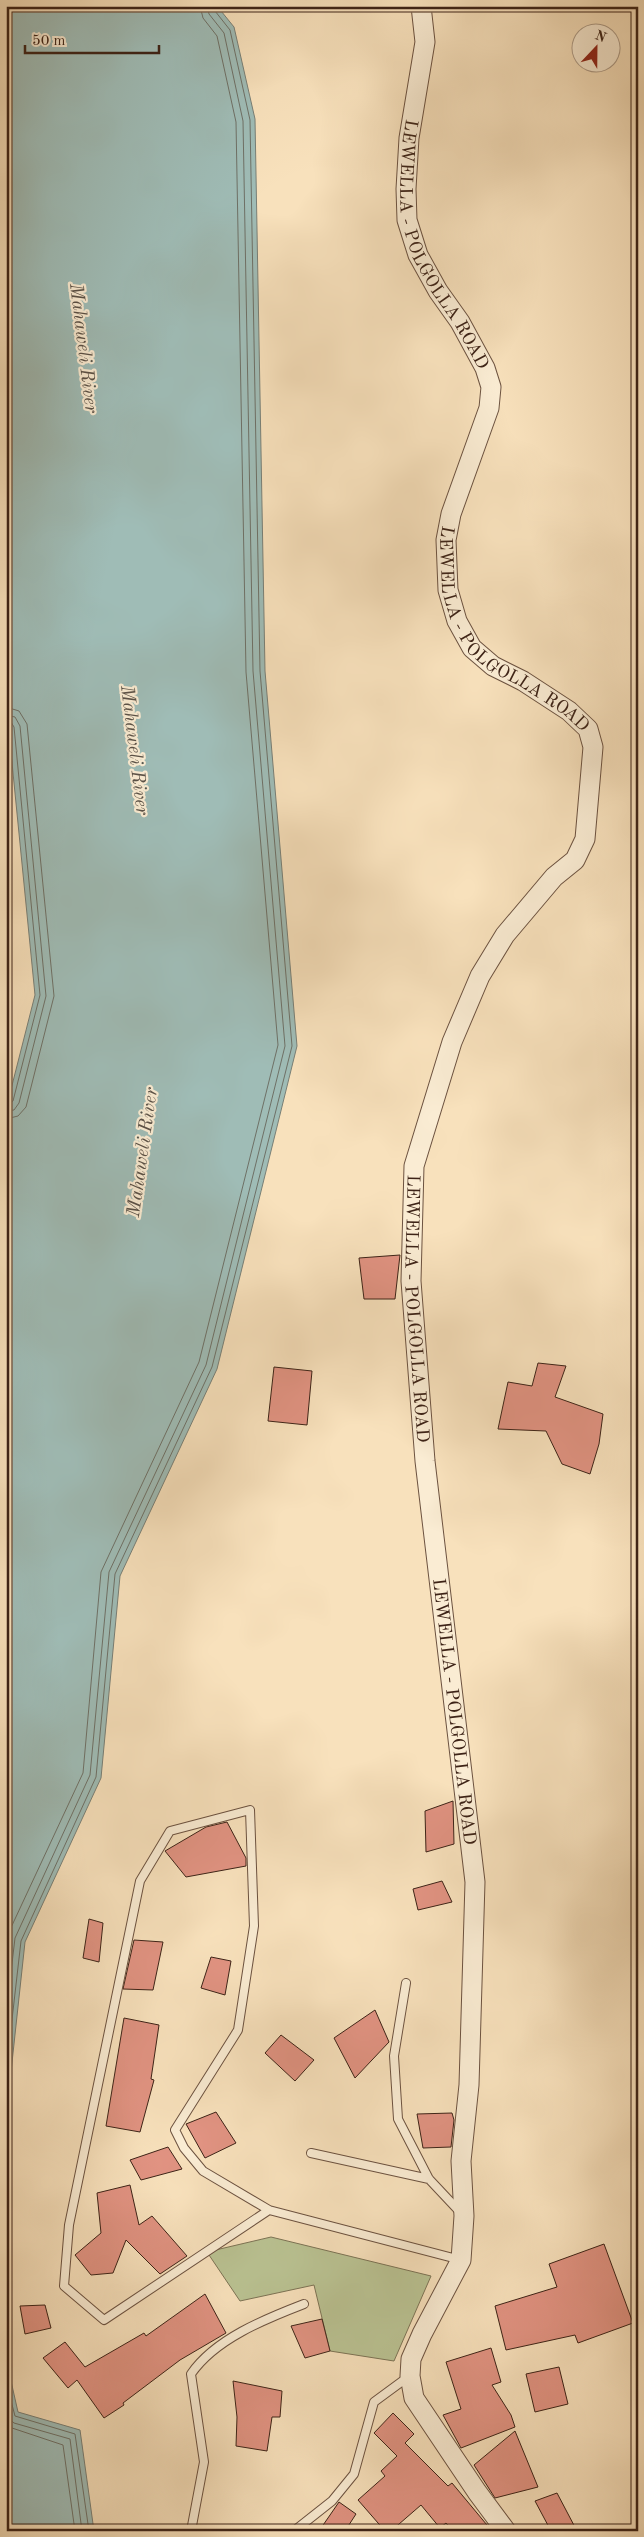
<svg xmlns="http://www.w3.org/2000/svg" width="644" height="2537" viewBox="0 0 644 2537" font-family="'Old Standard TT',serif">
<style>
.green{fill:#bac393;stroke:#7c7355}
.water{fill:#9fbcb6;stroke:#787f76}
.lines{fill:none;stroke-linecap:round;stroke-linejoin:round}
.shore{stroke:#6e7066;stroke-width:1}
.building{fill:#e19382;stroke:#3d2317}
.service-casing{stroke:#6c5240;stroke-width:10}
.tertiary-casing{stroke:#6c5240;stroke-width:21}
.service{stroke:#faecd3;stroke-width:8}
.tertiary{stroke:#faecd3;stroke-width:19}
.labels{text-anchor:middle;stroke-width:4.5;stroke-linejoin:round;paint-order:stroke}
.street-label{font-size:18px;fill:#3d2317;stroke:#faecd3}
.water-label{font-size:19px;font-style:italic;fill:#5a5147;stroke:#faecd3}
</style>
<rect width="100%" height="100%" fill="#f8e1bc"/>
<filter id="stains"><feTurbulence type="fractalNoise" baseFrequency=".004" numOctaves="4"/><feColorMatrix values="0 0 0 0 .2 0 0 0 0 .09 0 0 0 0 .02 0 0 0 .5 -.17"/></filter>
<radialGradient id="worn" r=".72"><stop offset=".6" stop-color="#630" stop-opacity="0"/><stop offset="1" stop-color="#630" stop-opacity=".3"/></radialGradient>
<path class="green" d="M 271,2237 L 431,2276 L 394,2361 L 330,2351 L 314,2285 L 240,2301 L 207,2252 Z"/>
<path class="water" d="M 6,6 L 217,6 L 234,27 L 255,119 L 265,671 L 297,1046 L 217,1369 L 120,1576 L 101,1778 L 25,1942 L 6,2118 L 6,1109 L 35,995 L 6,702 Z
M 6,2359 L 18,2412 L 80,2430 L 94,2531 L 6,2531 Z"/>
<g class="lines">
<path class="shore" d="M 6,707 L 19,711 L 27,724 L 54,996 L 26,1107 L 18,1116 L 6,1119
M 6,715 L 15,717 L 20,726 L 46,996 L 19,1103 L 14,1110 L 6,1111
M 6,721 L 11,722 L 14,727 L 40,995 L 13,1101 L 6,1105
M 6,1944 L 8,1934 L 83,1773 L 101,1572 L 199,1362 L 278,1045 L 246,672 L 236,122 L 217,36 L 203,18 L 200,6
M 6,2014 L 15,1938 L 90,1775 L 109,1572 L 206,1365 L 285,1046 L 253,671 L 243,121 L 224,33 L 209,14 L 207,6
M 6,2072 L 21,1941 L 96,1777 L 115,1574 L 212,1367 L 292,1046 L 260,671 L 250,120 L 230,30 L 215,11 L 214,6
M 6,2382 L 15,2416 L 75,2434 L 89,2531
M 6,2411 L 8,2418 L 14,2423 L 70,2439 L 82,2531
M 6,2426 L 63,2445 L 75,2531"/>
</g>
<path class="building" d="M 400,1255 L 395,1299 L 364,1299 L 359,1258 Z
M 538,1363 L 566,1366 L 555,1397 L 603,1414 L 599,1444 L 590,1474 L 562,1464 L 546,1431 L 498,1429 L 508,1382 L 532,1386 Z
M 274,1367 L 312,1371 L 307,1425 L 268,1421 Z
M 453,1801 L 454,1844 L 426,1852 L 425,1811 Z
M 227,1822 L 246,1858 L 246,1866 L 186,1877 L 165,1851 L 206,1827 Z
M 442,1881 L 452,1902 L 418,1910 L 413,1889 Z
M 89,1919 L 103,1923 L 99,1962 L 83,1958 Z
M 134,1940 L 163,1942 L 153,1990 L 123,1989 Z
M 211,1957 L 231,1961 L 225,1995 L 201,1988 Z
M 375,2010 L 389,2042 L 355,2078 L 334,2038 Z
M 124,2018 L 159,2025 L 151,2079 L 154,2080 L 140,2132 L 106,2126 Z
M 281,2035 L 314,2060 L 295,2081 L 265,2053 Z
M 216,2112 L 236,2143 L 205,2158 L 186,2124 Z
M 452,2113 L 454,2120 L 451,2147 L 423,2148 L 417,2114 Z
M 168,2147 L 182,2169 L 141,2180 L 130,2160 Z
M 130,2185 L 139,2225 L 152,2216 L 187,2256 L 160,2274 L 126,2240 L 113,2273 L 91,2275 L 75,2255 L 101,2233 L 97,2193 Z
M 604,2244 L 633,2323 L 578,2343 L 575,2335 L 506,2350 L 495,2306 L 557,2287 L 549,2264 Z
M 205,2294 L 226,2333 L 180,2360 L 123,2403 L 124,2405 L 104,2418 L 77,2380 L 68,2388 L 43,2358 L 65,2342 L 85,2367 L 144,2333 L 146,2336 Z
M 45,2305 L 51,2328 L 25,2334 L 20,2306 Z
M 322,2319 L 330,2351 L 305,2358 L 291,2326 Z
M 491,2348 L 501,2382 L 492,2385 L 511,2415 L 515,2427 L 461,2448 L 443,2415 L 461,2409 L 446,2362 Z
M 559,2367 L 568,2404 L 535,2412 L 526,2374 Z
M 233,2381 L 282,2391 L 280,2417 L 272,2417 L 267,2451 L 236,2446 L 237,2417 Z
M 393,2413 L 414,2434 L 405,2443 L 448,2486 L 452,2483 L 492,2531 L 453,2531 L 446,2523 L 440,2528 L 421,2505 L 391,2531 L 385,2531 L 358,2500 L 385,2476 L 381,2471 L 397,2456 L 374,2433 Z
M 515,2431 L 538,2487 L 495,2498 L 474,2465 Z
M 557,2493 L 577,2531 L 551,2531 L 535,2501 Z
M 339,2502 L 356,2514 L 345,2531 L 319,2531 Z"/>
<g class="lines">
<defs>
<path id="service" d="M 406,1983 L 394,2056 L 398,2119 L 429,2179 L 460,2212
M 311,2153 L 429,2179
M 269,2210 L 104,2320 L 64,2286 L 69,2225 L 140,1881 L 170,1831 L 250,1810 L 254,1926 L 238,2030 L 175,2130 L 184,2148 L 203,2171 L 269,2210 L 461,2260
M 191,2531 L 204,2462 L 191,2374 C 215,2339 265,2319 304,2304
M 294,2531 L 332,2501 L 354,2474 L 374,2402 L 408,2377"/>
<g id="tertiary">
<path id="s1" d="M 421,6 L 425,42 L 409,138 L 406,189 L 407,220 L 418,255 L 438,291 L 460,322 L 485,368 L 491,387 L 489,408 L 451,514 L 446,540 L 448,590 L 457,621 L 472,648 L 493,666 L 523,681 L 569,711 L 588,729 L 593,747 L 585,839 L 575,860 L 554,877 L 505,935 L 480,976 L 452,1042 L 414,1166 L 411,1281 L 425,1461 L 475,1882 L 469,2085 L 461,2161 L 464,2216 L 461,2260 L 422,2334 L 411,2359 L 410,2376 L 414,2398 L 477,2492 L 506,2531"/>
</g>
</defs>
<use href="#service" class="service-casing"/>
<use href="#tertiary" class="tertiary-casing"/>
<use href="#service" class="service"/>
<use href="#tertiary" class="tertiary"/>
</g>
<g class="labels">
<g class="street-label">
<text dy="6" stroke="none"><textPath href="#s1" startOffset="249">LEWELLA - POLGOLLA ROAD</textPath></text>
<text dy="6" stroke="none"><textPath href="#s1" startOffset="684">LEWELLA - POLGOLLA ROAD</textPath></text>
<text dy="6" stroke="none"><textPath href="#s1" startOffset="1449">LEWELLA - POLGOLLA ROAD</textPath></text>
<text dy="6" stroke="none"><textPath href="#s1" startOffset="1854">LEWELLA - POLGOLLA ROAD</textPath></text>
</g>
<g class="water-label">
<text transform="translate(85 348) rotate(83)" y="7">Mahaweli River</text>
<text transform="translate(136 750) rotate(83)" y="7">Mahaweli River</text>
<text transform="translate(141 1152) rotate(-82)" y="7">Mahaweli River</text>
</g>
</g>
<rect width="644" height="2537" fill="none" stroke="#f8e1bc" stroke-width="25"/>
<rect x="8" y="8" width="629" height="2522" fill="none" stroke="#3d2317" stroke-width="2.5"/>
<rect x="12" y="12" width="619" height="2512" fill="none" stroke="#3d2317"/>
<g transform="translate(596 48) rotate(22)"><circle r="24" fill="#faecd3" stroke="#ae9c88"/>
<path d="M0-4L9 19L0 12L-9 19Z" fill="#8f2418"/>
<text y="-8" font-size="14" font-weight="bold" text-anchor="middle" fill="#3d2317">N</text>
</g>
<path d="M25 45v8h134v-8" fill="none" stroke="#3d2317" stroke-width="2.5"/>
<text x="32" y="45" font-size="15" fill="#3d2317" stroke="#faecd3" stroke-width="4" paint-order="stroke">50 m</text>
<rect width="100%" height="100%" filter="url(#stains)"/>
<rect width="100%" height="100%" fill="url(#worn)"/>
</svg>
